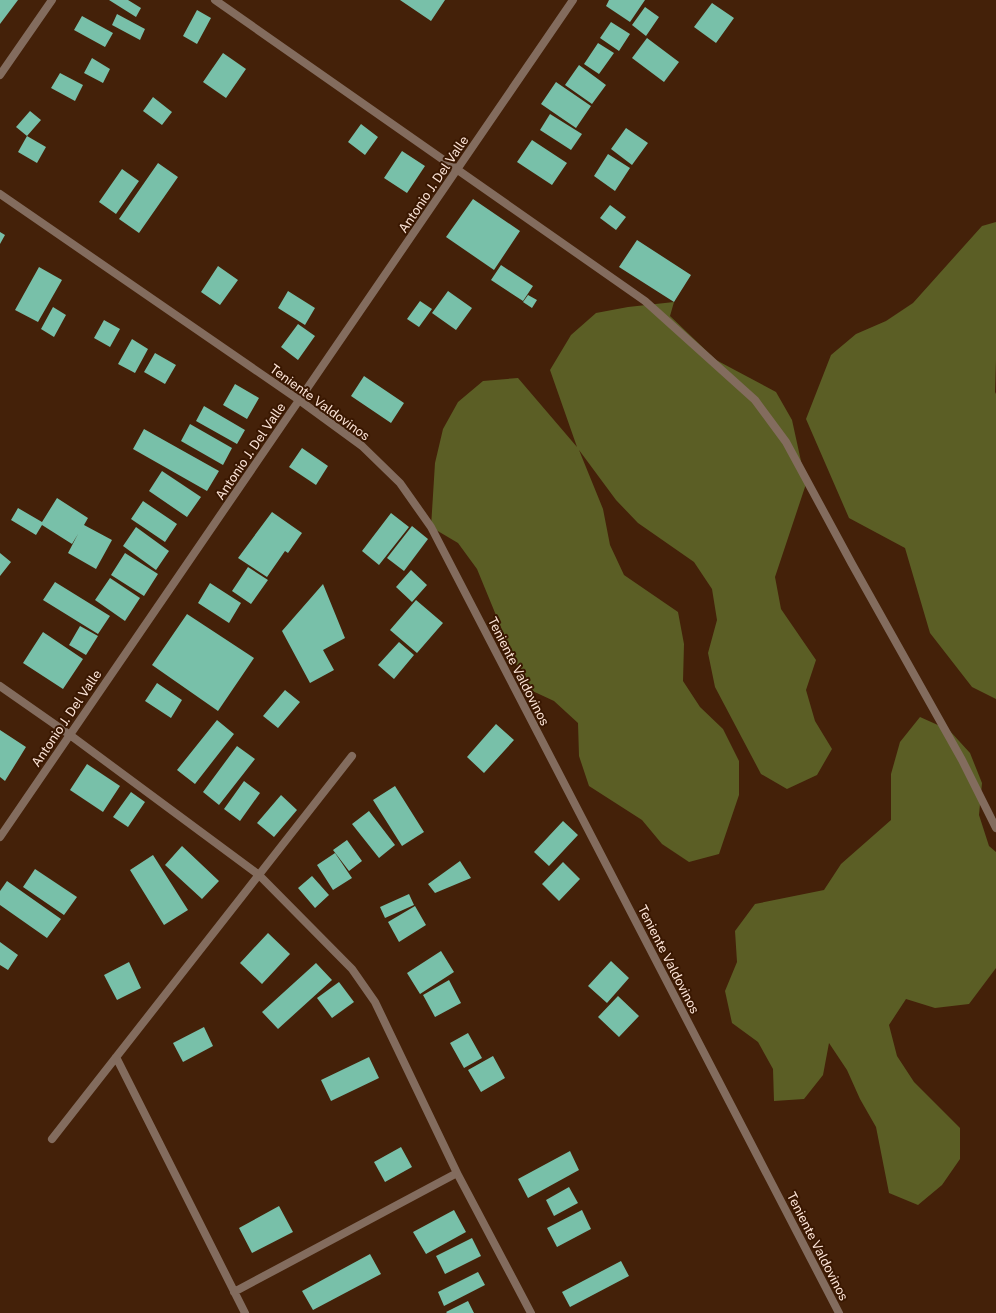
<svg xmlns="http://www.w3.org/2000/svg" width="996" height="1313" viewBox="0 0 996 1313" font-family="'Public Sans',sans-serif">
<style>
.forest{fill:#5b5e25}
.building{fill:#78c0a9}
.lines{fill:none;stroke-linecap:round;stroke-linejoin:round}
.street{stroke:#836c5e;stroke-width:8}
.labels{text-anchor:middle;stroke-width:4;stroke-linejoin:round;paint-order:stroke}
.street-label{font-size:13px;fill:#fce4d7;stroke:#391701}
</style>
<rect width="100%" height="100%" fill="#442109"/>
<path class="forest" d="M 996,222 L 996,360 L 995,392 L 996,394 L 996,699 L 972,687 L 930,633 L 905,548 L 849,518 L 806,419 L 831,355 L 856,334 L 886,321 L 913,303 L 982,226 Z
M 674,302 L 670,316 L 716,360 L 776,392 L 792,420 L 806,484 L 775,577 L 781,609 L 816,660 L 806,690 L 815,721 L 832,749 L 817,775 L 787,789 L 761,774 L 715,687 L 708,653 L 717,620 L 712,589 L 694,562 L 638,523 L 616,500 L 579,450 L 603,509 L 610,545 L 624,575 L 678,612 L 684,644 L 683,681 L 700,707 L 723,729 L 739,761 L 739,795 L 719,854 L 689,862 L 662,844 L 642,820 L 589,786 L 579,756 L 578,723 L 554,701 L 526,688 L 477,569 L 458,543 L 431,527 L 435,463 L 443,429 L 458,402 L 483,381 L 518,378 L 577,447 L 550,370 L 571,335 L 596,313 L 628,307 Z
M 920,717 L 949,730 L 970,753 L 982,783 L 979,815 L 989,846 L 996,852 L 996,968 L 969,1004 L 935,1008 L 906,999 L 889,1025 L 897,1056 L 914,1082 L 960,1128 L 960,1159 L 942,1185 L 918,1205 L 889,1193 L 876,1127 L 860,1099 L 847,1070 L 829,1043 L 823,1075 L 804,1099 L 774,1101 L 773,1069 L 758,1042 L 732,1023 L 725,991 L 737,962 L 735,931 L 755,904 L 824,890 L 841,864 L 891,820 L 891,774 L 900,742 Z"/>
<path class="building" d="M 0,0 L 18,0 L 0,24 Z
M 109,0 L 128,0 L 141,8 L 136,17 Z
M 400,0 L 445,0 L 431,21 Z
M 609,0 L 645,0 L 630,22 L 606,6 Z
M 712,3 L 734,18 L 716,43 L 694,27 Z
M 645,7 L 659,17 L 646,36 L 632,25 Z
M 197,10 L 211,18 L 197,44 L 183,36 Z
M 117,14 L 145,29 L 140,40 L 112,25 Z
M 82,16 L 113,33 L 105,47 L 74,30 Z
M 611,22 L 630,34 L 619,51 L 600,38 Z
M 647,38 L 679,62 L 664,82 L 632,58 Z
M 598,43 L 614,53 L 599,74 L 584,64 Z
M 223,53 L 246,69 L 226,98 L 203,82 Z
M 92,58 L 110,69 L 103,83 L 84,73 Z
M 579,65 L 606,85 L 592,104 L 565,85 Z
M 60,73 L 83,85 L 75,101 L 51,88 Z
M 556,82 L 591,106 L 576,128 L 541,104 Z
M 153,97 L 172,112 L 162,125 L 143,111 Z
M 30,111 L 41,120 L 27,136 L 16,127 Z
M 550,114 L 582,134 L 571,150 L 540,130 Z
M 361,124 L 378,137 L 365,155 L 348,142 Z
M 626,128 L 648,143 L 632,165 L 611,149 Z
M 27,136 L 46,147 L 37,163 L 18,152 Z
M 532,140 L 567,163 L 552,185 L 517,162 Z
M 402,151 L 425,166 L 407,193 L 384,178 Z
M 608,154 L 630,168 L 615,191 L 594,176 Z
M 158,163 L 178,177 L 139,233 L 119,219 Z
M 122,169 L 139,181 L 116,214 L 99,202 Z
M 473,199 L 520,231 L 494,270 L 446,237 Z
M 610,205 L 626,217 L 616,230 L 600,218 Z
M 0,232 L 5,235 L 0,244 Z
M 637,240 L 691,275 L 674,302 L 619,267 Z
M 501,265 L 533,286 L 523,301 L 491,280 Z
M 218,266 L 238,280 L 220,305 L 201,292 Z
M 39,267 L 62,280 L 38,322 L 15,310 Z
M 288,291 L 315,308 L 305,325 L 278,308 Z
M 448,291 L 472,308 L 456,330 L 432,313 Z
M 528,295 L 537,300 L 532,308 L 523,302 Z
M 420,301 L 432,309 L 419,327 L 407,319 Z
M 53,307 L 66,315 L 54,337 L 41,329 Z
M 104,320 L 120,329 L 110,347 L 94,338 Z
M 298,324 L 315,336 L 298,360 L 281,347 Z
M 132,339 L 148,349 L 135,373 L 118,364 Z
M 155,353 L 176,365 L 165,384 L 144,372 Z
M 364,376 L 404,403 L 391,423 L 351,396 Z
M 235,384 L 259,398 L 247,419 L 223,405 Z
M 204,406 L 245,430 L 237,444 L 196,421 Z
M 190,424 L 232,448 L 223,465 L 181,441 Z
M 144,429 L 219,471 L 207,491 L 133,449 Z
M 302,448 L 328,466 L 316,485 L 289,467 Z
M 162,471 L 201,497 L 187,517 L 149,491 Z
M 57,498 L 88,518 L 84,525 L 112,540 L 96,569 L 68,553 L 78,534 L 72,544 L 42,525 L 36,535 L 11,520 L 18,508 L 42,522 Z
M 143,501 L 177,524 L 165,542 L 131,519 Z
M 272,512 L 302,533 L 288,553 L 285,551 L 267,577 L 238,558 Z
M 391,513 L 409,527 L 379,565 L 362,551 Z
M 412,526 L 428,539 L 404,571 L 387,558 Z
M 136,527 L 169,551 L 156,570 L 123,546 Z
M 0,553 L 11,562 L 0,576 Z
M 125,553 L 158,574 L 144,596 L 111,575 Z
M 248,567 L 268,580 L 251,604 L 232,591 Z
M 411,570 L 427,585 L 412,602 L 396,587 Z
M 110,578 L 140,598 L 125,621 L 95,600 Z
M 55,582 L 110,616 L 98,634 L 43,600 Z
M 210,583 L 241,603 L 229,623 L 198,603 Z
M 323,584 L 345,638 L 323,650 L 334,670 L 310,683 L 282,631 Z
M 416,600 L 443,623 L 417,653 L 390,630 Z
M 187,614 L 254,658 L 218,711 L 152,665 Z
M 80,626 L 98,636 L 86,655 L 69,645 Z
M 43,632 L 83,659 L 63,689 L 23,663 Z
M 399,642 L 414,655 L 394,679 L 378,665 Z
M 157,683 L 182,700 L 171,718 L 145,701 Z
M 285,690 L 300,702 L 278,728 L 263,716 Z
M 217,720 L 234,734 L 195,784 L 177,770 Z
M 496,724 L 514,740 L 484,773 L 467,757 Z
M 0,730 L 26,747 L 5,781 L 0,777 Z
M 237,746 L 255,759 L 219,805 L 203,792 Z
M 87,764 L 120,786 L 103,812 L 70,790 Z
M 244,781 L 260,793 L 240,821 L 224,809 Z
M 395,786 L 424,832 L 402,846 L 373,800 Z
M 131,792 L 145,802 L 128,827 L 113,817 Z
M 281,795 L 297,810 L 274,837 L 257,823 Z
M 369,811 L 395,845 L 379,858 L 352,824 Z
M 563,821 L 578,835 L 549,866 L 534,852 Z
M 347,840 L 362,861 L 349,871 L 333,850 Z
M 182,846 L 219,881 L 202,899 L 165,865 Z
M 335,853 L 352,878 L 333,890 L 317,865 Z
M 153,855 L 188,910 L 164,925 L 130,870 Z
M 460,861 L 471,878 L 435,893 L 428,884 Z
M 563,862 L 580,879 L 559,901 L 542,884 Z
M 35,869 L 77,897 L 64,915 L 23,887 Z
M 312,876 L 329,895 L 315,908 L 298,888 Z
M 7,881 L 61,919 L 47,938 L 0,905 L 0,891 Z
M 409,894 L 414,905 L 385,918 L 380,907 Z
M 415,906 L 426,925 L 399,942 L 388,922 Z
M 268,933 L 290,954 L 262,984 L 240,963 Z
M 0,942 L 18,955 L 8,970 L 0,965 Z
M 441,951 L 454,972 L 420,994 L 407,973 Z
M 611,961 L 629,978 L 607,1003 L 588,986 Z
M 129,962 L 141,988 L 117,1000 L 104,975 Z
M 316,963 L 332,980 L 278,1029 L 262,1012 Z
M 449,980 L 461,1003 L 435,1017 L 423,995 Z
M 339,982 L 354,1002 L 332,1018 L 317,998 Z
M 618,996 L 639,1016 L 619,1037 L 598,1017 Z
M 204,1027 L 213,1046 L 183,1062 L 173,1043 Z
M 468,1033 L 482,1058 L 464,1068 L 450,1043 Z
M 493,1056 L 505,1078 L 481,1092 L 468,1070 Z
M 369,1057 L 379,1078 L 331,1101 L 321,1080 Z
M 401,1147 L 412,1167 L 385,1182 L 374,1162 Z
M 570,1151 L 579,1170 L 528,1198 L 518,1179 Z
M 569,1187 L 578,1203 L 554,1216 L 546,1200 Z
M 279,1206 L 293,1232 L 252,1253 L 239,1228 Z
M 454,1210 L 466,1232 L 426,1254 L 413,1232 Z
M 582,1210 L 591,1229 L 557,1247 L 547,1228 Z
M 472,1238 L 481,1256 L 445,1274 L 436,1256 Z
M 370,1254 L 381,1274 L 313,1310 L 302,1291 Z
M 621,1261 L 629,1276 L 570,1307 L 562,1292 Z
M 478,1272 L 485,1285 L 444,1306 L 438,1292 Z
M 468,1301 L 474,1313 L 447,1313 L 446,1312 Z"/>
<g class="lines">
<path class="street" d="M 215,0 L 645,301 L 755,400 L 786,442 L 852,564 L 962,760 L 996,828
M 0,75 L 52,0
M 0,194 L 299,400 L 362,446 L 400,483 L 431,527 L 839,1313
M 0,686 L 70,735 L 259,875 L 352,969 L 375,1002 L 457,1173 L 531,1313
M 0,837 L 573,0
M 116,1057 L 245,1313
M 52,1139 L 352,756
M 234,1292 L 457,1173"/>
</g>
<g class="labels">
<g class="street-label">
<text transform="translate(433 184) rotate(-56)" y="5">Antonio J. Del Valle</text>
<text transform="translate(320 402) rotate(36)" y="5">Teniente Valdovinos</text>
<text transform="translate(250 451) rotate(-56)" y="5">Antonio J. Del Valle</text>
<text transform="translate(519 671) rotate(63)" y="5">Teniente Valdovinos</text>
<text transform="translate(66 718) rotate(-56)" y="5">Antonio J. Del Valle</text>
<text transform="translate(669 959) rotate(63)" y="5">Teniente Valdovinos</text>
<text transform="translate(818 1246) rotate(63)" y="5">Teniente Valdovinos</text>
</g>
</g>
</svg>
